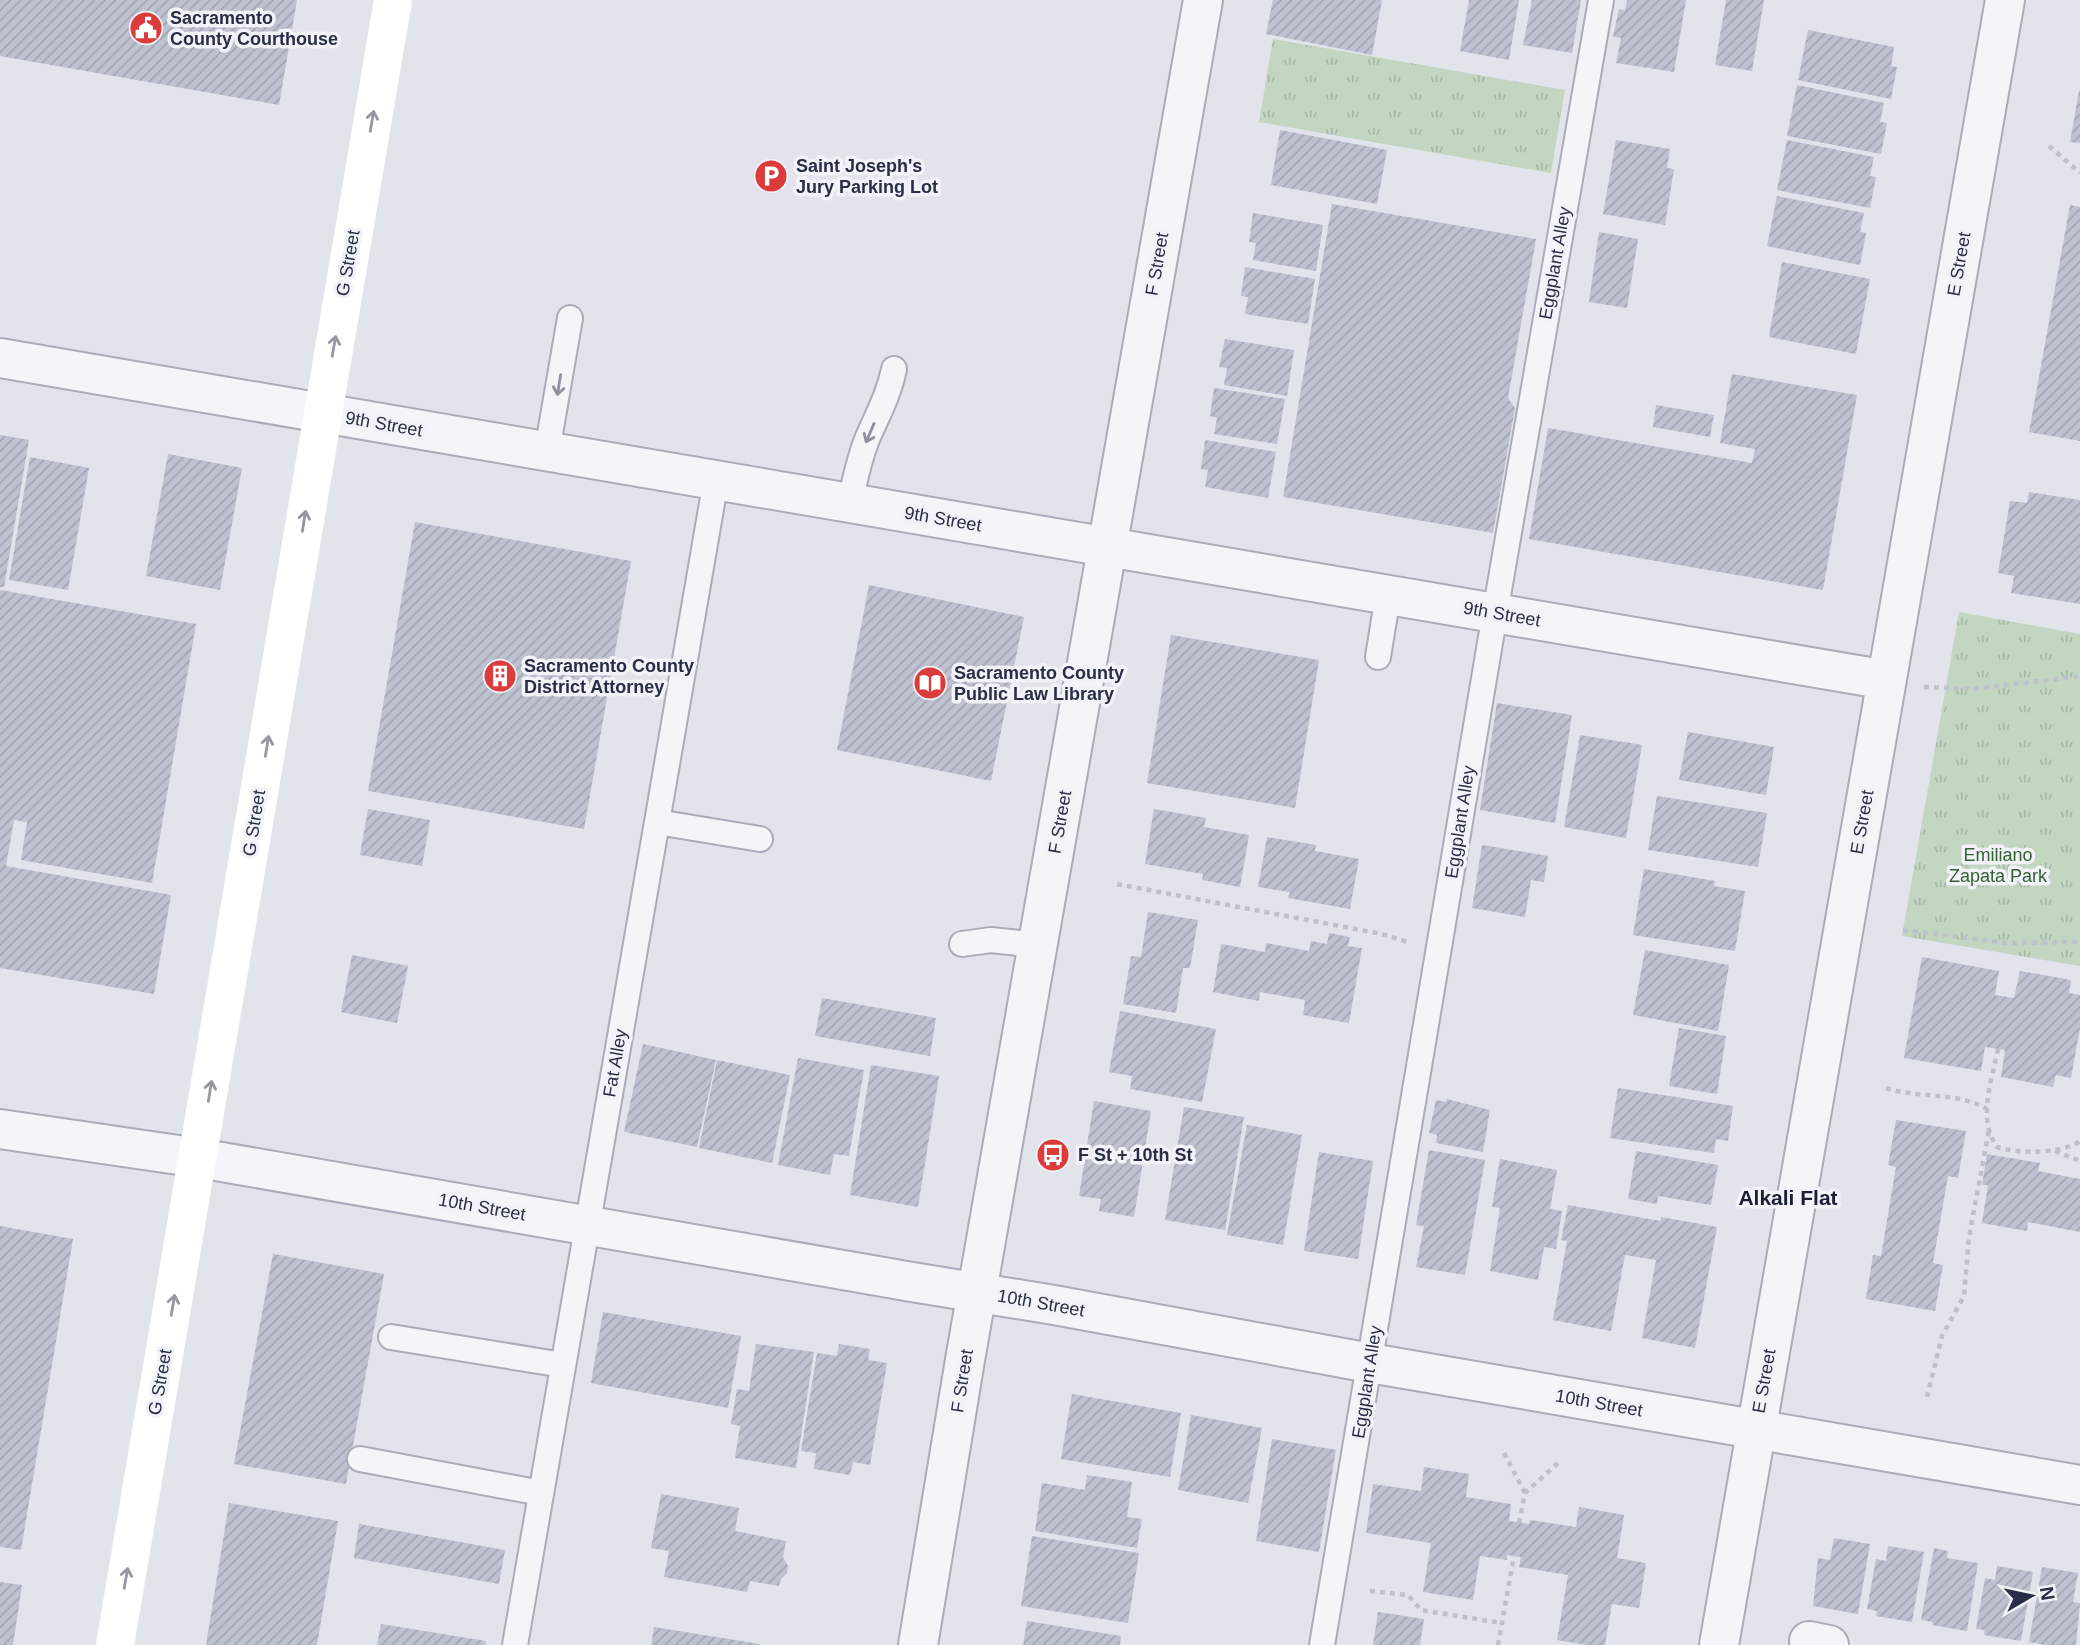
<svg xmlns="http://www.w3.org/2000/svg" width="2080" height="1645" viewBox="0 0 2080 1645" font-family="Helvetica,sans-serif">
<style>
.park{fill:url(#park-tufts)}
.building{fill:url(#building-hatch)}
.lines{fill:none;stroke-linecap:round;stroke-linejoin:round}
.service-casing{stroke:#aaadb9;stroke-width:28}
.minor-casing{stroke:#aaadb9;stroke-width:42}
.path{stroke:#bfc1ca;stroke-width:4.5;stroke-dasharray:5 5;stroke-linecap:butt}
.service{stroke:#f4f5f9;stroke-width:24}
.minor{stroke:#f4f5f9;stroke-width:38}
.secondary{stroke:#fff;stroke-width:38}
.oneway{stroke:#9496a2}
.oneway2{stroke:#8e929f}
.labels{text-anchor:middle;stroke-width:7;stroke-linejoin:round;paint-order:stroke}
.poi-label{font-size:18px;font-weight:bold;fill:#282e45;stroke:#f1f3f8;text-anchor:start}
.street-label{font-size:18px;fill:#282e45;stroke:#f1f3f8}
.park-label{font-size:18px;fill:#356233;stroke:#f1f3f8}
.quarter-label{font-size:21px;font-weight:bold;fill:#1a1f35;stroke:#f1f3f8}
</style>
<defs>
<pattern id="park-tufts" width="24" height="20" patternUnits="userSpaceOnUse" patternTransform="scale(1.75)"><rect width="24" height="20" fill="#c3d6c1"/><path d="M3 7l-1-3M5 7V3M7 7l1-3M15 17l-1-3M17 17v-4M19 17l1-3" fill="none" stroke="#a8b8a7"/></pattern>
<pattern id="building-hatch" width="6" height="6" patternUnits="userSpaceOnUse" patternTransform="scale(1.75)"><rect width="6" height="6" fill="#bec1cf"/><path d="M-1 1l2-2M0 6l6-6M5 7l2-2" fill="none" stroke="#a3a6b3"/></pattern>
</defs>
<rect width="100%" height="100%" fill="#e1e4eb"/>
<path class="park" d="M 1273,39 L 1565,90 L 1551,173 L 1259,122 Z
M 1959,612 L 2080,634 L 2080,966 L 1902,936 Z"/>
<path class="building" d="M 0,0 L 297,0 L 279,105 L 0,56 Z
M 1273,0 L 1382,0 L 1372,55 L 1266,34 Z
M 1469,0 L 1519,0 L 1509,60 L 1460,51 Z
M 1532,0 L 1581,0 L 1572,53 L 1523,45 Z
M 1627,0 L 1686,0 L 1674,72 L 1616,63 L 1621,38 L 1613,37 L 1619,9 L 1625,10 Z
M 1726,0 L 1764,0 L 1752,71 L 1715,65 Z
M 1808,30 L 1894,47 L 1891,66 L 1897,67 L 1891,99 L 1798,80 Z
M 1797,85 L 1884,103 L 1880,122 L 1887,123 L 1881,154 L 1787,136 Z
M 2079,91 L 2080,91 L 2080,143 L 2070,142 Z
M 1280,130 L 1387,150 L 1377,204 L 1271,185 Z
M 1616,140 L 1670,149 L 1667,168 L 1674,169 L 1665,225 L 1603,214 Z
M 1787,140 L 1874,157 L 1870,176 L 1876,177 L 1870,208 L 1777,190 Z
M 1777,196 L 1864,213 L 1860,232 L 1866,233 L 1860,265 L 1767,246 Z
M 1332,204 L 1536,239 L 1508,398 L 1515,408 L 1493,533 L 1283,497 Z
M 2070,205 L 2080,207 L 2080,441 L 2029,432 Z
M 1253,213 L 1323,225 L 1316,271 L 1253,260 L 1256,243 L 1249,242 Z
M 1599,232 L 1638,239 L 1627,308 L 1589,302 Z
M 1782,262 L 1870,279 L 1856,354 L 1769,337 Z
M 1245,267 L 1315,279 L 1308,324 L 1245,314 L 1248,297 L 1241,296 Z
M 1225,339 L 1294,350 L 1287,396 L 1224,385 L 1227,368 L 1219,367 Z
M 1732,374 L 1857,395 L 1823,590 L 1529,539 L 1548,428 L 1752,463 L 1755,449 L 1720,443 Z
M 1214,388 L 1285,399 L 1277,444 L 1214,434 L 1217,418 L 1210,416 Z
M 1656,405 L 1714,415 L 1710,437 L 1653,427 Z
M 0,435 L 29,440 L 4,587 L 0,587 Z
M 1205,440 L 1276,452 L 1268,498 L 1205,487 L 1208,470 L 1201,469 Z
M 168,454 L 242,468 L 220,590 L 146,576 Z
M 30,457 L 89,468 L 68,590 L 9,580 Z
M 2029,492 L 2080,500 L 2080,604 L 2011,593 L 2014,576 L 1998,573 L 2010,501 L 2027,503 Z
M 415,522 L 631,561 L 584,829 L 368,791 Z
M 869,585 L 1024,617 L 991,781 L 837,750 Z
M 0,590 L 196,624 L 152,883 L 21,860 L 27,822 L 14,820 L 6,866 L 171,895 L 154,994 L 0,968 Z
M 1171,635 L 1319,660 L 1295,808 L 1147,783 Z
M 1497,703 L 1572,715 L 1555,823 L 1480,810 Z
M 1688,732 L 1774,747 L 1766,795 L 1679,780 Z
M 1580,735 L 1642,745 L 1626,838 L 1564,827 Z
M 1657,796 L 1767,813 L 1758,867 L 1648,850 Z
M 368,809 L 430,820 L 422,866 L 360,855 Z
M 1154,809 L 1206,818 L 1204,827 L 1249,835 L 1240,887 L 1202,880 L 1203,874 L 1145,864 Z
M 1267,837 L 1316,845 L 1315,851 L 1359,859 L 1350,909 L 1288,898 L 1290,892 L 1258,887 Z
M 1482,845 L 1548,856 L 1544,882 L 1531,880 L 1525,917 L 1472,908 Z
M 1644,869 L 1715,881 L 1714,886 L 1745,891 L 1735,951 L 1633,935 Z
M 1148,912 L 1198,920 L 1190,968 L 1183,968 L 1176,1013 L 1123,1004 L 1131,956 L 1141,957 Z
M 1329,933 L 1350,937 L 1348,946 L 1362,948 L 1349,1023 L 1303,1015 L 1305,1000 L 1260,992 L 1259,1001 L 1213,992 L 1221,944 L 1265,952 L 1266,943 L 1309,951 L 1311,941 L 1327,944 Z
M 1645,950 L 1729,965 L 1718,1031 L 1633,1015 Z
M 352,955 L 408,966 L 397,1023 L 341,1012 Z
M 1922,957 L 1999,971 L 1995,995 L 2014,998 L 2020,971 L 2071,980 L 2069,993 L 2080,995 L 2080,1028 L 2071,1078 L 2056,1075 L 2053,1087 L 2001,1077 L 2005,1050 L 1985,1047 L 1981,1071 L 1904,1058 Z
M 822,998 L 936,1018 L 930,1056 L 815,1036 Z
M 1120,1011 L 1216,1029 L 1202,1102 L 1130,1089 L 1132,1076 L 1109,1072 Z
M 1679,1028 L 1726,1036 L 1717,1094 L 1669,1086 Z
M 643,1044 L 716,1060 L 697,1147 L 624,1132 Z
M 798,1058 L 864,1070 L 849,1156 L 834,1154 L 830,1175 L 778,1165 Z
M 717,1060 L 790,1075 L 772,1163 L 699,1148 Z
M 871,1065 L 939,1076 L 918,1207 L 850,1195 Z
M 1618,1088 L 1733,1106 L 1728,1141 L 1716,1139 L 1714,1153 L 1610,1138 Z
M 1447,1099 L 1490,1110 L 1483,1152 L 1436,1143 L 1437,1135 L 1429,1133 L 1436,1100 L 1446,1102 Z
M 1094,1101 L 1151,1111 L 1134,1217 L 1099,1211 L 1101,1199 L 1079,1196 Z
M 1184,1107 L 1244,1117 L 1225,1230 L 1165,1220 Z
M 1896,1120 L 1966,1131 L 1958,1178 L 1948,1176 L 1933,1263 L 1943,1265 L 1935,1311 L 1866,1299 L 1873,1255 L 1881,1256 L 1896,1167 L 1888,1165 Z
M 1247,1125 L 1302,1135 L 1283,1245 L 1227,1235 Z
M 1429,1150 L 1485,1160 L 1465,1275 L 1416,1267 L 1424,1226 L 1416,1225 Z
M 1636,1151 L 1718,1165 L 1711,1205 L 1658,1196 L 1657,1204 L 1628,1199 Z
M 1319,1152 L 1373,1161 L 1358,1259 L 1304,1251 Z
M 1987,1154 L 2040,1163 L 2038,1171 L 2080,1179 L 2080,1232 L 2028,1222 L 2027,1231 L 1982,1223 L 1988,1185 L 1982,1185 Z
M 1500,1159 L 1557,1170 L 1550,1209 L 1562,1211 L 1556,1249 L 1544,1247 L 1538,1280 L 1490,1271 L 1500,1208 L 1492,1207 Z
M 1568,1205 L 1661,1221 L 1661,1217 L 1717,1227 L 1695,1348 L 1642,1338 L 1656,1260 L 1625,1255 L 1611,1331 L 1553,1320 L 1567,1241 L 1561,1240 Z
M 0,1226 L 73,1239 L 21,1550 L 0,1547 Z
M 273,1254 L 384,1274 L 346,1484 L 234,1464 Z
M 603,1312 L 741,1336 L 728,1408 L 591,1383 Z
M 756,1344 L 814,1352 L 796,1468 L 735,1458 L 740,1426 L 731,1424 L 737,1389 L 749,1391 Z
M 839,1344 L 870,1349 L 868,1360 L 887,1363 L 870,1465 L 853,1462 L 850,1475 L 814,1469 L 816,1453 L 801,1451 L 817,1353 L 837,1356 Z
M 1072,1394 L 1181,1413 L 1170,1477 L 1061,1459 Z
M 1191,1415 L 1262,1428 L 1248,1503 L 1178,1490 Z
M 1272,1439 L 1336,1450 L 1319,1552 L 1256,1541 Z
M 1424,1467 L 1469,1474 L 1466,1497 L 1511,1504 L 1509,1521 L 1529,1524 L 1530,1520 L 1576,1527 L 1579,1507 L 1624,1515 L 1617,1558 L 1646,1563 L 1639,1608 L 1612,1604 L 1605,1645 L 1587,1645 L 1557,1640 L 1568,1575 L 1519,1567 L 1521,1557 L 1507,1555 L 1507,1560 L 1480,1556 L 1473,1600 L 1423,1592 L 1431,1543 L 1366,1533 L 1373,1484 L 1421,1491 Z
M 1087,1475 L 1132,1482 L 1127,1517 L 1142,1519 L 1137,1548 L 1035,1531 L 1042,1483 L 1085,1490 Z
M 661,1494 L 739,1508 L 735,1531 L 786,1541 L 783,1557 L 788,1566 L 787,1573 L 781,1579 L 779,1586 L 750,1581 L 747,1592 L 664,1577 L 669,1551 L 651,1548 Z
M 229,1503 L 338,1521 L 317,1645 L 206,1645 Z
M 359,1524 L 505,1550 L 499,1584 L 354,1558 Z
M 1032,1536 L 1139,1553 L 1128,1623 L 1021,1606 Z
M 1834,1538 L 1870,1544 L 1858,1614 L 1813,1606 L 1818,1558 L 1830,1560 Z
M 1888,1546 L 1924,1552 L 1912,1622 L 1876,1616 L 1877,1611 L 1867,1609 L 1876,1559 L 1886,1561 Z
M 1934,1548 L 1948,1551 L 1947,1558 L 1978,1563 L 1967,1631 L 1932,1625 L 1933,1622 L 1921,1620 Z
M 1997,1566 L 2033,1572 L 2021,1641 L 1984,1635 L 1985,1630 L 1976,1629 L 1985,1578 L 1995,1580 Z
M 2042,1567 L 2078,1573 L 2073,1602 L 2080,1603 L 2076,1645 L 2045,1645 L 2029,1642 Z
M 0,1582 L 22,1585 L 13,1645 L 0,1645 Z
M 1378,1612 L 1424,1619 L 1420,1645 L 1373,1645 Z
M 1027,1621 L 1121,1636 L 1120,1645 L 1023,1645 Z
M 381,1624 L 486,1641 L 485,1645 L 377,1645 Z
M 654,1627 L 760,1644 L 759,1645 L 651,1645 Z"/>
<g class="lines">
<defs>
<path id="service" d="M 547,451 L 570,318
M 850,502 C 855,480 859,458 868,437 C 878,414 889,394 894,369
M 1378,657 L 1388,595
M 657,822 L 760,839
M 962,944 L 991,940 L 1039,945
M 391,1337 L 563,1365
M 360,1459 L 541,1493
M 515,1645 L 716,480
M 1322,1645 L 1495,613 L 1601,0"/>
<path id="minor" d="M 0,358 L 1887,680
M 0,1129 L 199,1158 L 912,1282 L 1054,1305 L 1370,1363 L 2080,1485
M 1809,1641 L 1829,1645
M 918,1645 L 965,1360 L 1203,0
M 1719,1645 L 2005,0"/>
</defs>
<use href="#service" class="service-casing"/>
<use href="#minor" class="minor-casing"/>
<path class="path" d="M 2049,146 L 2080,173
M 1924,687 L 1974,689 L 2080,676
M 1117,884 L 1382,934 L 1407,942
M 1903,930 L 2007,943 L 2080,942
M 1998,1049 C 1992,1079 1977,1120 1997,1147 C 2018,1154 2062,1154 2080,1141
M 1886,1088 C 1919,1099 1956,1091 1987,1109
M 2055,1151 L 2080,1161
M 1927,1397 L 1942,1336 L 1964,1296 L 1969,1237 L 1989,1130
M 1504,1453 L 1525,1493
M 1519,1523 L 1525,1493 L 1559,1462
M 1370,1591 L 1408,1595 L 1421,1610 L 1501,1623
M 1498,1645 L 1514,1556"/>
<use href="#service" class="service"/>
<use href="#minor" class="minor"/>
<path class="secondary" d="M 115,1645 L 393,0"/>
</g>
<defs><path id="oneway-shaft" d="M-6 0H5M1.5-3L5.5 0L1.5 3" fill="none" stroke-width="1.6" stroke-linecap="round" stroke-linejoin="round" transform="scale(1.75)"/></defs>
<g class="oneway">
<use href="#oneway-shaft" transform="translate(372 121) rotate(-80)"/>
<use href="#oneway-shaft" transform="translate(334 346) rotate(-80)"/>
<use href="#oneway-shaft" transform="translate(304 521) rotate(-81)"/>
<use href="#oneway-shaft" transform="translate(267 746) rotate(-81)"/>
<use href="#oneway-shaft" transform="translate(210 1091) rotate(-81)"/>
<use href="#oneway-shaft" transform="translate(173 1305) rotate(-80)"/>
<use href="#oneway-shaft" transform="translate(126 1578) rotate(-80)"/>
</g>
<g class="oneway2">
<use href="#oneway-shaft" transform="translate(559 385) rotate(99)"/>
<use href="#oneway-shaft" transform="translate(870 433) rotate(113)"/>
</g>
<defs>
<symbol id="civic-disc" viewBox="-11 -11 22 22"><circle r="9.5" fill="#db3b3b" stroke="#f1f3f8"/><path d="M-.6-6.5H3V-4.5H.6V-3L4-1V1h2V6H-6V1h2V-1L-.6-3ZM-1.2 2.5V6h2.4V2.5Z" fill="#fff"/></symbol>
<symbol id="parking-disc" viewBox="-11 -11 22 22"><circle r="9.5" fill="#db3b3b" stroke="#f1f3f8"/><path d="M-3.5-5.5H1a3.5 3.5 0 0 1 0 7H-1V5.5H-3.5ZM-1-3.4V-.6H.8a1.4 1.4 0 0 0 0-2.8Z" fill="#fff"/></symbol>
<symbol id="building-disc" viewBox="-11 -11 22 22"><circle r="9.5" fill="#db3b3b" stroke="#f1f3f8"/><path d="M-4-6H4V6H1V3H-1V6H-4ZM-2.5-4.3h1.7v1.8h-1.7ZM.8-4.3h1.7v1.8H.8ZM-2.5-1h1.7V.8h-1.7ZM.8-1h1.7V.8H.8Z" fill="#fff"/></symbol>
<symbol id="library-disc" viewBox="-11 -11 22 22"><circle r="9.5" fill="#db3b3b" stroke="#f1f3f8"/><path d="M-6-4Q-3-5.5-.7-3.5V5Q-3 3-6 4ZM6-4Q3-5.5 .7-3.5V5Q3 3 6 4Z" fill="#fff"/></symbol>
<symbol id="bus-disc" viewBox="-11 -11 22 22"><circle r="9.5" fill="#db3b3b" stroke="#f1f3f8"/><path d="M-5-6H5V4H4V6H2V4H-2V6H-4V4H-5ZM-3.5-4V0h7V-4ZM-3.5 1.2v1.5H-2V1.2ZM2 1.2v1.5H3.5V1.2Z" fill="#fff"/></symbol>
</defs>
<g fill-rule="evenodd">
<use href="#civic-disc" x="127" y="9" width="38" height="38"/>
<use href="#parking-disc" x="752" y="157" width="38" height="38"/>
<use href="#building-disc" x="481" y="657" width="38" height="38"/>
<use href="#library-disc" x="911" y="664" width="38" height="38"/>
<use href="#bus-disc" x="1034" y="1136" width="38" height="38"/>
</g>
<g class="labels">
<g class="poi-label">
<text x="170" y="24">Sacramento<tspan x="170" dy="21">County Courthouse</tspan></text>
<text x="796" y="172">Saint Joseph's<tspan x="796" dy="21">Jury Parking Lot</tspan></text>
<text x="524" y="672">Sacramento County<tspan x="524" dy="21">District Attorney</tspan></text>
<text x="954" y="679">Sacramento County<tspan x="954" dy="21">Public Law Library</tspan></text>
<text x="1078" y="1161">F St + 10th St</text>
</g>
<g class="street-label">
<text transform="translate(348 263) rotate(-80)" y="6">G Street</text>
<text transform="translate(1555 263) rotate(-80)" y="6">Eggplant Alley</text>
<text transform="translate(1157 264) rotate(-80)" y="6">F Street</text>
<text transform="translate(1959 264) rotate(-80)" y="6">E Street</text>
<text transform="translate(384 424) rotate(10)" y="6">9th Street</text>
<text transform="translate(943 519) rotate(10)" y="6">9th Street</text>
<text transform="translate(1502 614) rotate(10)" y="6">9th Street</text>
<text transform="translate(1060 822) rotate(-80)" y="6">F Street</text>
<text transform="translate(1460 822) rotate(-81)" y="6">Eggplant Alley</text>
<text transform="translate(1862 822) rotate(-80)" y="6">E Street</text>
<text transform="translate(254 823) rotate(-81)" y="6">G Street</text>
<text transform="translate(615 1063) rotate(-80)" y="6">Fat Alley</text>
<text transform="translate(482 1207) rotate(10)" y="6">10th Street</text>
<text transform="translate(1041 1303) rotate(10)" y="6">10th Street</text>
<text transform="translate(962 1381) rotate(-81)" y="6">F Street</text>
<text transform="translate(1764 1381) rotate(-80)" y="6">E Street</text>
<text transform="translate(160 1382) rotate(-80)" y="6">G Street</text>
<text transform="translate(1367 1382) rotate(-81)" y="6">Eggplant Alley</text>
<text transform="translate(1599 1403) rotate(10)" y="6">10th Street</text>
</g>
<g class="park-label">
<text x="1998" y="861">Emiliano<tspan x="1998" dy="21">Zapata Park</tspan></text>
</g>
<g class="quarter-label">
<text x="1788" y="1205">Alkali Flat</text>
</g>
</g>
<g transform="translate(2031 1596) rotate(81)" stroke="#f1f3f8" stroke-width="5" paint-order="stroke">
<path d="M0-5L12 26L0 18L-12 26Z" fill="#282e45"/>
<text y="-10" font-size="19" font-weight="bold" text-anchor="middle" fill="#282e45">N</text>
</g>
</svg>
